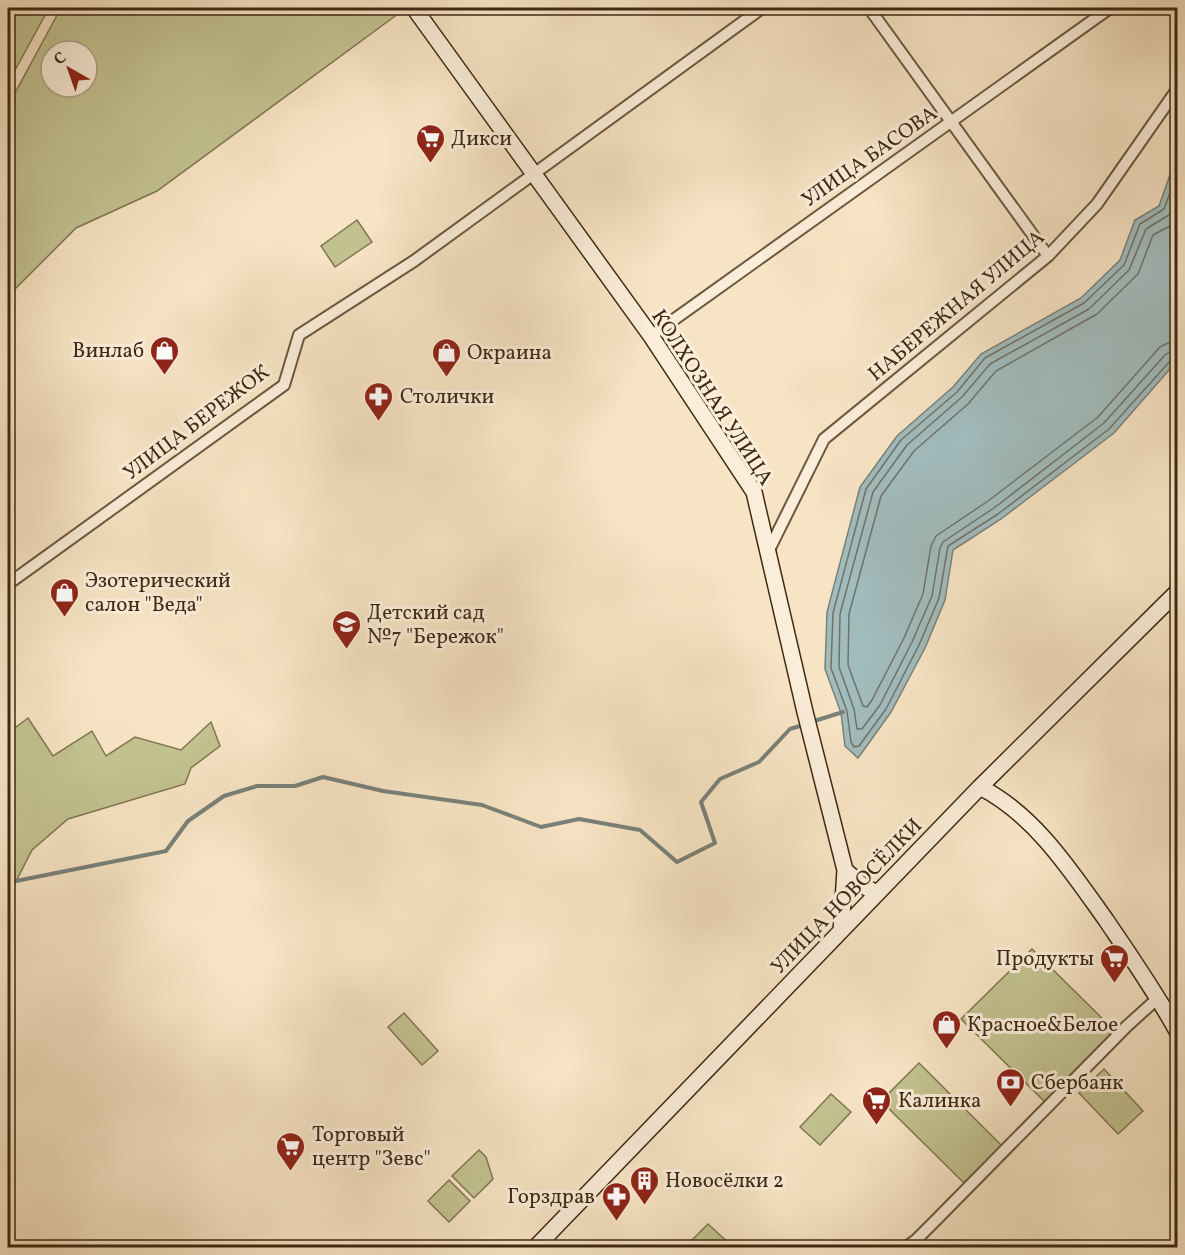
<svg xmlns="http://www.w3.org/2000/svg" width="1185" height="1255" viewBox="0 0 1185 1255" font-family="Vollkorn,serif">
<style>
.green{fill:#c2c290;stroke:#807652;stroke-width:1.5;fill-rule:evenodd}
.water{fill:#a1bcbd;stroke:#798179;stroke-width:1.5}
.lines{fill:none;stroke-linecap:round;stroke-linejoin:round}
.shore{stroke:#707268;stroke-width:1.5}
.stream{stroke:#798179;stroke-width:4}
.street-casing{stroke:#6c583f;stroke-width:14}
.secondary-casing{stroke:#3e2913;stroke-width:18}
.street{stroke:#faedd9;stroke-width:10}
.secondary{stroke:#faedd9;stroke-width:15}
.labels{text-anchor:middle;stroke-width:6;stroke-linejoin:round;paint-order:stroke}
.poi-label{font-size:21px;fill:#3e2913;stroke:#faedd9;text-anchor:start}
.street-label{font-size:21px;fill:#3e2913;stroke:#faedd9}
</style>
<rect width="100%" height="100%" fill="#f7e4c4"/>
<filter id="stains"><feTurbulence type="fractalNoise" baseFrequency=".00333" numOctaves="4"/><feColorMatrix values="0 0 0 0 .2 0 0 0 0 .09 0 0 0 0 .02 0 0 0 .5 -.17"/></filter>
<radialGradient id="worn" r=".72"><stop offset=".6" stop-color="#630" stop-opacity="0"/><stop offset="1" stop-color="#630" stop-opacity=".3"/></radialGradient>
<path class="green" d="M 8,8 L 49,8 L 8,83 Z
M 61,8 L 399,8 L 402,11 L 157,191 L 76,228 L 8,296 L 8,106 ZM 51,51 L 87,51 L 87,87 L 51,87 Z
M 357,220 L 372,242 L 335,267 L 321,246 Z
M 28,718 L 53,756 L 92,731 L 106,756 L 135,737 L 181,750 L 211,722 L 220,746 L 191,768 L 185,784 L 68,819 L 32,850 L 8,897 L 8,733 Z
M 1032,949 L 1117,1033 L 1046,1103 L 961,1019 Z
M 404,1013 L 438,1051 L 422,1065 L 388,1027 Z
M 919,1063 L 1002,1146 L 964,1183 L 881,1101 Z
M 1104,1069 L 1143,1111 L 1118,1134 L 1079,1093 Z
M 831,1094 L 851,1112 L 820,1145 L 800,1127 Z
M 479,1150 L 486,1157 L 493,1179 L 474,1198 L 452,1176 Z
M 449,1180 L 470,1201 L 449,1222 L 428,1201 Z
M 708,1224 L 733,1247 L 685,1247 Z"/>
<path class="water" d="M 1177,155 L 1177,361 L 1114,433 L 1001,519 L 953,550 L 945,600 L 925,648 L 891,712 L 858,758 L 845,746 L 841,713 L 825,669 L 827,612 L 860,487 L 897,436 L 953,387 L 981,354 L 1081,298 L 1120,260 L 1135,220 L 1159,206 Z"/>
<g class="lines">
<path class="shore" d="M 1178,171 L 1164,209 L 1140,224 L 1124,265 L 1084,303 L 985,358 L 957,392 L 901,440 L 866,489 L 833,613 L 831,668 L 847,711 L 851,742 L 854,747 L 859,746 L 886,709 L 919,645 L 939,598 L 948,546 L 998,514 L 1109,429 L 1171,360 L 1178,358
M 1178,194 L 1169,215 L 1146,229 L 1129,270 L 1089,309 L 990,364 L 962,397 L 907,445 L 873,492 L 840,614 L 839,667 L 854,709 L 857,729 L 862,729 L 880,705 L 912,642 L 932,596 L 940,548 L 943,542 L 994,508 L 1104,423 L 1165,355 L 1171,351 L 1178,350
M 1178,219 L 1170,226 L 1153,235 L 1138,274 L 1097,314 L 996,371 L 968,404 L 914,451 L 881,496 L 849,614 L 848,665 L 863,706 L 867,707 L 872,700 L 904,638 L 923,594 L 931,546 L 936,536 L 988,501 L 1098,417 L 1160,347 L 1168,343 L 1178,341"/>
<path class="stream" d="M 811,722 L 843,712
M 8,888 L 11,882 L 166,851 L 188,821 L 224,796 L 257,786 L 295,786 L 323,777 L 383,791 L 482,805 L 541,827 L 579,819 L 640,830 L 677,862 L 715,843 L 701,802 L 720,779 L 759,762 L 790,729 L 803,725"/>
<defs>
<path id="street" d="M 869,8 L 1048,256
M 651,336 L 1110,8
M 768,552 L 824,439 L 1048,256 L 1097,204 L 1178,88
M 8,584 L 284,385 L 299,335 L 414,261 L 762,8
M 905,1248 L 916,1240 L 937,1219 L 1127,1026 L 1158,998"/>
<path id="secondary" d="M 414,8 L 651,336 L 754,492 L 805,712 L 845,870 L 841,931
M 980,787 C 1035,815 1071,871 1106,920 C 1131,957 1157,994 1178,1033
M 845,870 L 863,886 L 877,893
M 535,1248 L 980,787 L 1178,591"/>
</defs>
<use href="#street" class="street-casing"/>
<use href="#secondary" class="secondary-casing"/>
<use href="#street" class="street"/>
<use href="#secondary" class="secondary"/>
</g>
<defs>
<symbol id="supermarket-pin" viewBox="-11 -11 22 30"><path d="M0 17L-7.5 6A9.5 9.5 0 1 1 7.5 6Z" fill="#8f2418" stroke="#faedd9"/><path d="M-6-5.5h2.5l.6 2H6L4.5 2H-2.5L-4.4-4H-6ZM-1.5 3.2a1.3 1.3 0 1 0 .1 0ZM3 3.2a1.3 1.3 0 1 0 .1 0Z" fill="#fff"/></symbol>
<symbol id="shop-pin" viewBox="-11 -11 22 30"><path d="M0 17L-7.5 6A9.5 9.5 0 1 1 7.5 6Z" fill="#8f2418" stroke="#faedd9"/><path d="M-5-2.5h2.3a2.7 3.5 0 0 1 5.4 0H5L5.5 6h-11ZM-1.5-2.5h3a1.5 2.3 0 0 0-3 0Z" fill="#fff"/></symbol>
<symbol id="pharmacy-pin" viewBox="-11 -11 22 30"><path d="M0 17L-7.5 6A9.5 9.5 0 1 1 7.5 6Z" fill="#8f2418" stroke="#faedd9"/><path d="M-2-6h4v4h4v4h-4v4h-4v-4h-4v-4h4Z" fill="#fff"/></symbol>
<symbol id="school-pin" viewBox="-11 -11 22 30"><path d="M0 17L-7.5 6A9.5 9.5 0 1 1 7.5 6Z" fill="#8f2418" stroke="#faedd9"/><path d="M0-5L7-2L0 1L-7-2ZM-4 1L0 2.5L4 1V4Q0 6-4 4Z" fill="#fff"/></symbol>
<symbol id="bank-pin" viewBox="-11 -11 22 30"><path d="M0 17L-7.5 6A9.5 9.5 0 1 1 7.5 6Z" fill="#8f2418" stroke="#faedd9"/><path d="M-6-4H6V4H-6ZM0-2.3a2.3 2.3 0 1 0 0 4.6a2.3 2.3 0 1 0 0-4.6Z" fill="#fff"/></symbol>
<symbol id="building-pin" viewBox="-11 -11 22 30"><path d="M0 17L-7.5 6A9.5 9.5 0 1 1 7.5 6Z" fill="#8f2418" stroke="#faedd9"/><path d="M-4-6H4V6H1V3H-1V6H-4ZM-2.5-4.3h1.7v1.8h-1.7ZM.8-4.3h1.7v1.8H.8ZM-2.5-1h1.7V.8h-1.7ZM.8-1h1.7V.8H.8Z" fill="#fff"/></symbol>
</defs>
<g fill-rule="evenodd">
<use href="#supermarket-pin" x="414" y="122" width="33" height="45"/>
<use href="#shop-pin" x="148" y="334" width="33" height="45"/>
<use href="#shop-pin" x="430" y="336" width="33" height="45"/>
<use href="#pharmacy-pin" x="362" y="380" width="33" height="45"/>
<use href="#shop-pin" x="48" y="576" width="33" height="45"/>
<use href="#school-pin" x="330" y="608" width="33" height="45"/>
<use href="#supermarket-pin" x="1098" y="942" width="33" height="45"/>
<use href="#shop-pin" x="930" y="1008" width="33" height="45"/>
<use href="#bank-pin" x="994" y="1066" width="33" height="45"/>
<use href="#supermarket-pin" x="860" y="1084" width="33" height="45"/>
<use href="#supermarket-pin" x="274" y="1130" width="33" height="45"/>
<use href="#building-pin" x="628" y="1164" width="33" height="45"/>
<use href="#pharmacy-pin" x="600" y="1180" width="33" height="45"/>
</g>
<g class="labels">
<g class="poi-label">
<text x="451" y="145">Дикси</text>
<text x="144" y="357" text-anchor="end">Винлаб</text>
<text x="467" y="359">Окраина</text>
<text x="400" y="403">Столички</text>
<text x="85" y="587">Эзотерический<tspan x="85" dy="24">салон "Веда"</tspan></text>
<text x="367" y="619">Детский сад<tspan x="367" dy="24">№7 "Бережок"</tspan></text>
<text x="1094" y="965" text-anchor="end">Продукты</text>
<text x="967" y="1031">Красное&amp;Белое</text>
<text x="1031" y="1089">Сбербанк</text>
<text x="898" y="1107">Калинка</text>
<text x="312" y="1141">Торговый<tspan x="312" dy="24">центр "Зевс"</tspan></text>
<text x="665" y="1187">Новосёлки 2</text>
<text x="595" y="1203" text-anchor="end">Горздрав</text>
</g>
<g class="street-label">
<text transform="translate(869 156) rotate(-35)" y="7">УЛИЦА БАСОВА</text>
<text transform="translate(956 305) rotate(-40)" y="7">НАБЕРЕЖНАЯ УЛИЦА</text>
<text transform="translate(713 397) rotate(57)" y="7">КОЛХОЗНАЯ УЛИЦА</text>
<text transform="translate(196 422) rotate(-37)" y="7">УЛИЦА БЕРЕЖОК</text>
<text transform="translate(846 896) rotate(-46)" y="7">УЛИЦА НОВОСЁЛКИ</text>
</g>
</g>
<rect width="1185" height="1255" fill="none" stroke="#f7e4c4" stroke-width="30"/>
<rect x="9" y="9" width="1167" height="1237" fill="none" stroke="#3e2913" stroke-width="3"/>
<rect x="15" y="15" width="1155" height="1225" fill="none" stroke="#3e2913" stroke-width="1.5"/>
<g transform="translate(69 69) rotate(320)"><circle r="28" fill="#faedd9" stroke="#af9f8a" stroke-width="1.5"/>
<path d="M0-4.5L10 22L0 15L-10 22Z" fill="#8f2418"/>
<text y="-9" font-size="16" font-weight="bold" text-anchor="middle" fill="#3e2913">С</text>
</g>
<rect width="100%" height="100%" filter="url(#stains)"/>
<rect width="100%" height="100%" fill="url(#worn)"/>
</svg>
